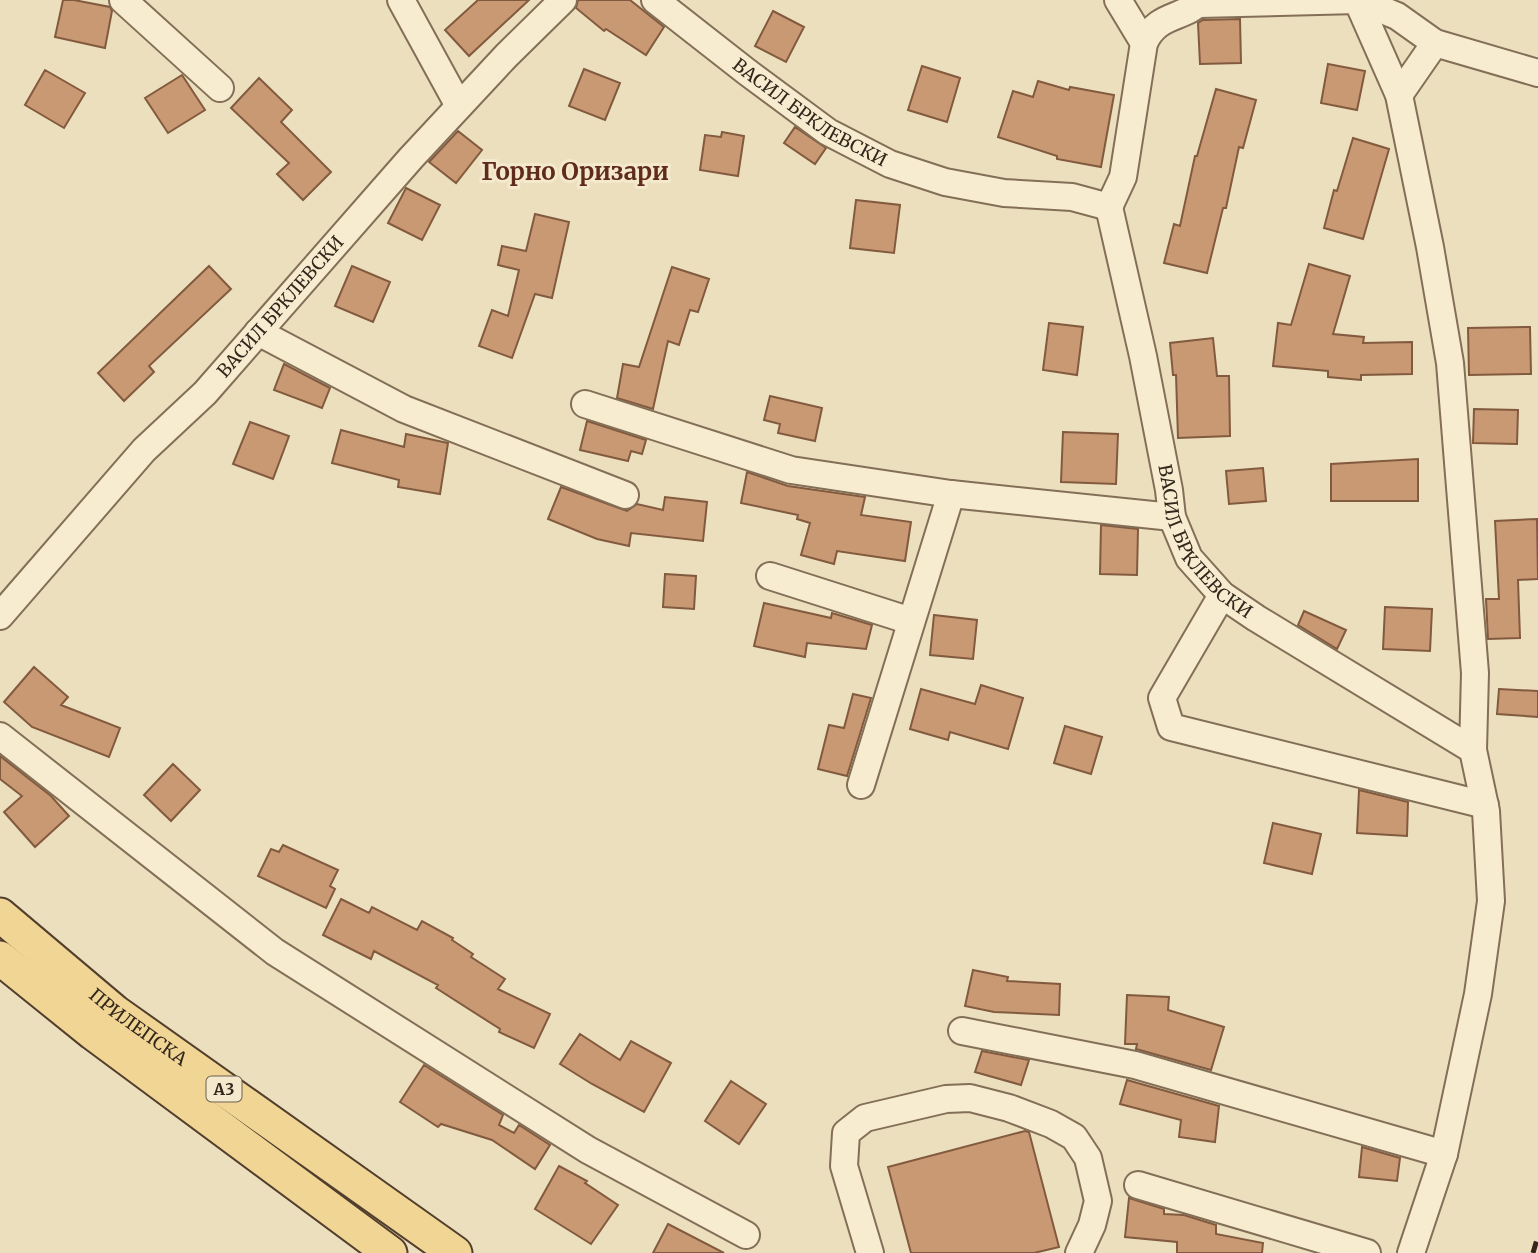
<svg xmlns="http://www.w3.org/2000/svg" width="1538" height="1253" viewBox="0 0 1538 1253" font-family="Merriweather,serif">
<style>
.building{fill:#c99974;stroke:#825a3e;stroke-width:2}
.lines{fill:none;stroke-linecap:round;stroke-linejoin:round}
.minor-casing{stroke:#836f57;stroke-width:30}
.major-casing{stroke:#513e2c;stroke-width:37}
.minor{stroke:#f7ecd0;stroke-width:26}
.major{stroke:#f0d595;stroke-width:33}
.rail{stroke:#33271c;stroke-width:5;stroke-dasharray:12 12;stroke-linecap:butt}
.labels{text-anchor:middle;stroke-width:6;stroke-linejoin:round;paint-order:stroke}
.shield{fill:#f4e9cd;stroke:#6d6151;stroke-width:2}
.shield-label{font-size:16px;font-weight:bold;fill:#33271c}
.street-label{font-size:18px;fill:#33271c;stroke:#f4e9cd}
.district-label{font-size:24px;font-weight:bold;fill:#5e2b1c;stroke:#f4e9cd}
</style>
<rect width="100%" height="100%" fill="#ecdfbe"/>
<path class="building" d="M 63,0 L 74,0 L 110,7 L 112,11 L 105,48 L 55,37 Z
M 478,0 L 529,0 L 469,56 L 445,30 Z
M 578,0 L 630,0 L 664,27 L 646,55 L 606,29 L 604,31 L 576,8 Z
M 773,11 L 804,27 L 786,62 L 755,46 Z
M 1240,19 L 1241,63 L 1200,64 L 1198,23 L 1203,20 Z
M 1328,64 L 1365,71 L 1357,110 L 1321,103 Z
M 922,66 L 960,78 L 947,122 L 908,110 Z
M 584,69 L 620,83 L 605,120 L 569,106 Z
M 45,70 L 85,93 L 64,128 L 25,105 Z
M 182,75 L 205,110 L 168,133 L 145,98 Z
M 259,78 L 292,110 L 281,122 L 331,172 L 303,200 L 277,174 L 289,163 L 231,108 Z
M 1038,81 L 1069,90 L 1070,87 L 1114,95 L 1101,167 L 1057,159 L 1057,156 L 998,137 L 1013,91 L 1033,97 Z
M 1216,89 L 1256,100 L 1243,148 L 1239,147 L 1226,208 L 1223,208 L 1207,273 L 1164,263 L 1174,224 L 1180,226 L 1195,156 L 1197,156 Z
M 795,127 L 826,148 L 815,164 L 784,143 Z
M 458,131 L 482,150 L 456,183 L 429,162 Z
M 722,132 L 744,136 L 738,176 L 700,170 L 705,135 L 721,137 Z
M 1353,138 L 1389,149 L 1363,239 L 1324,228 L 1334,190 L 1337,191 Z
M 406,188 L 440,205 L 422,240 L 388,223 Z
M 856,200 L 900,205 L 894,253 L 850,248 Z
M 535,214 L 569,222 L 552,298 L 535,294 L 512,358 L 479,346 L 492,310 L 508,316 L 519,270 L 498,265 L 502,246 L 526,251 Z
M 1309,264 L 1350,276 L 1333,334 L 1364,337 L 1363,343 L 1412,342 L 1412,374 L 1361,375 L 1361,380 L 1328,377 L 1328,371 L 1273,366 L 1278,323 L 1291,325 Z
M 209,266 L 231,289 L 149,366 L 154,372 L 124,401 L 98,373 Z
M 352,266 L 390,282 L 373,322 L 335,306 Z
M 672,267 L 709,279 L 698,312 L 690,310 L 679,345 L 668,341 L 653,409 L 617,398 L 623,364 L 639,367 Z
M 1049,323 L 1083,327 L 1077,375 L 1043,370 Z
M 1530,327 L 1531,374 L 1469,375 L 1468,328 Z
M 1213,338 L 1217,376 L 1229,376 L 1230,436 L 1178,438 L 1176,375 L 1173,375 L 1170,343 Z
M 284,364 L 330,388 L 322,408 L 274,390 Z
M 770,396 L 822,408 L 815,441 L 778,433 L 780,424 L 764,420 Z
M 1474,409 L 1518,410 L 1517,444 L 1473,443 Z
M 587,421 L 646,440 L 642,454 L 631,451 L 628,461 L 580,450 Z
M 250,422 L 289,436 L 273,479 L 233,464 Z
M 341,430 L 404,447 L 406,434 L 448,443 L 440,494 L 398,487 L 399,480 L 332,463 Z
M 1063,432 L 1118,434 L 1116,484 L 1061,482 Z
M 1418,459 L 1418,501 L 1331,501 L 1331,464 Z
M 1263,468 L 1266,501 L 1229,504 L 1226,471 Z
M 747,472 L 788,486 L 865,497 L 861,515 L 911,522 L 905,561 L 837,551 L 834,564 L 801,555 L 810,523 L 797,519 L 798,515 L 741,503 Z
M 561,487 L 627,511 L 637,504 L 663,510 L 665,497 L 707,502 L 703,541 L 631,533 L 629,546 L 597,539 L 548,519 Z
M 1537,519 L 1538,579 L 1518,580 L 1520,638 L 1488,639 L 1486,599 L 1499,599 L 1495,521 Z
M 1101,525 L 1138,529 L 1137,575 L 1100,574 Z
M 665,574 L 696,576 L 694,609 L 663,607 Z
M 764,603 L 831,618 L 832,613 L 872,625 L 866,649 L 807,643 L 805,657 L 754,646 Z
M 1385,607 L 1432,609 L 1430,651 L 1383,649 Z
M 1304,611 L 1346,630 L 1337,649 L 1298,625 Z
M 934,615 L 977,620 L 973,659 L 930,655 Z
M 34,667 L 68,697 L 61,705 L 120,728 L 109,757 L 32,727 L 4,702 Z
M 981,685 L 1023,698 L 1008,749 L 950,732 L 948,740 L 910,729 L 921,689 L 975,704 Z
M 1499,689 L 1538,691 L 1538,717 L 1497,714 Z
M 853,694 L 871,698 L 847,776 L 818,769 L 829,725 L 844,728 Z
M 1065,726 L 1102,737 L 1091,774 L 1054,763 Z
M 0,756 L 51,796 L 69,816 L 35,847 L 4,812 L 22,796 L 0,779 Z
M 173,764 L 200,790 L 171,821 L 144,795 Z
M 1359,790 L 1408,802 L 1407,836 L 1357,833 Z
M 1273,823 L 1321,834 L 1312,874 L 1264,863 Z
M 283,845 L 338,870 L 330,886 L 335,889 L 326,908 L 258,876 L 271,849 L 279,852 Z
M 341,899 L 369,913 L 372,907 L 417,930 L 422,921 L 453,938 L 452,940 L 473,954 L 471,957 L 505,979 L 498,989 L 550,1014 L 534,1048 L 499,1032 L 500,1029 L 436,988 L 438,985 L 374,951 L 371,959 L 323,935 Z
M 973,970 L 1008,977 L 1007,981 L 1060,984 L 1059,1015 L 994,1012 L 965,1006 Z
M 1127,995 L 1169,997 L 1168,1010 L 1224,1027 L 1211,1070 L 1136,1049 L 1137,1044 L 1125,1044 Z
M 580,1034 L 620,1060 L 631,1041 L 671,1063 L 644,1112 L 592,1084 L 560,1064 Z
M 982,1051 L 1029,1060 L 1021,1085 L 975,1072 Z
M 424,1065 L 503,1115 L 499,1125 L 514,1133 L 519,1125 L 550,1145 L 535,1169 L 492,1140 L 441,1124 L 438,1127 L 400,1102 Z
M 1127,1080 L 1219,1106 L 1215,1142 L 1179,1137 L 1181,1120 L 1120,1104 Z
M 731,1081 L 766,1104 L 739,1144 L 705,1121 Z
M 1025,1131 L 1029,1132 L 1059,1247 L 1034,1253 L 911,1253 L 888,1167 Z
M 1362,1147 L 1400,1158 L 1397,1181 L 1359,1177 Z
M 559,1166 L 587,1181 L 585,1183 L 618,1205 L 591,1244 L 535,1209 Z
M 1129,1198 L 1164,1209 L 1164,1214 L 1184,1215 L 1216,1225 L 1216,1234 L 1263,1243 L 1262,1253 L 1177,1253 L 1177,1242 L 1125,1237 Z
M 668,1224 L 724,1253 L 653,1253 Z"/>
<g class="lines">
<defs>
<g id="minor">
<path d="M 123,0 L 220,88"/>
<path d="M 401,0 L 459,106"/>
<path id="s1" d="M 655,0 L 747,72 L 828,132 L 890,164 L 945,182 L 1004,193 L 1072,197 L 1109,207 L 1123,177 L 1144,43 C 1158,12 1184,20 1202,0"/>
<path d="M 1118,0 L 1144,43"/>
<path d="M 1357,0 L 1399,95 L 1430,247 L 1450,363 L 1475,673 L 1473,750 L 1486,811 L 1491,901 L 1478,994 L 1444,1154 L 1411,1253"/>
<path d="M 1199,4 L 1358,0 L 1397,16 L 1435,43 L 1538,73"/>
<path d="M 1399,95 L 1435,43"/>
<path id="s2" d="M 1109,207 L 1143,356 L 1169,490 L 1172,517 L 1189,558 L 1222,595 L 1256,618 L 1473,750"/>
<path d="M 258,332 L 404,409 L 625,495"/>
<path d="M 585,404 L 791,470 L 951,494 L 1172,517"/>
<path d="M 770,576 L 911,621"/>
<path d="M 1222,595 L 1162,698 L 1171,727 L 1485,805"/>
<path id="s3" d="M 0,616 L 144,450 L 205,393 L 411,158 L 506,56 L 563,0"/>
<path d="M 0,736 L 275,952 L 588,1150 L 746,1235"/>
<path d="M 861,785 L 951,494"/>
<path d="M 962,1031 L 1135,1065 L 1444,1154"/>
<path d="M 1138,1185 L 1367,1253"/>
<path d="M 870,1253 L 844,1166 L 846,1133 L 865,1118 L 946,1099 L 970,1098 L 1009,1108 L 1051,1124 L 1074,1137 L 1088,1158 L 1098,1201 L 1092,1225 L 1079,1253"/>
</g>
<g id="major">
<path id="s4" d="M 0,915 L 115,1012 L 455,1253"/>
<path d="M 0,958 L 93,1033 L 390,1253"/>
</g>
</defs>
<use href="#minor" class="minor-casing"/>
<use href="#major" class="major-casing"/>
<use href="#minor" class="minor"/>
<use href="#major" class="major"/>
<path class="rail" d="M 1533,1253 L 1538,1236"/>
</g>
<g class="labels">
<rect class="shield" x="206.5" y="1076.5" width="35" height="25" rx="5"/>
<g class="shield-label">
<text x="224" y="1095">A3</text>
</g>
<g class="street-label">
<text dy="6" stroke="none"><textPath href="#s1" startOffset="192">ВАСИЛ БРКЛЕВСКИ</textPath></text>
<text dy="6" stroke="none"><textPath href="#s3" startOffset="418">ВАСИЛ БРКЛЕВСКИ</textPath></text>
<text dy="6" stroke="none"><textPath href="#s2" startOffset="354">ВАСИЛ БРКЛЕВСКИ</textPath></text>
<text dy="6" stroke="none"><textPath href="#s4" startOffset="178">ПРИЛЕПСКА</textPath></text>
</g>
<g class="district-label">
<text x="575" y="180">Горно Оризари</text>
</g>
</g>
</svg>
